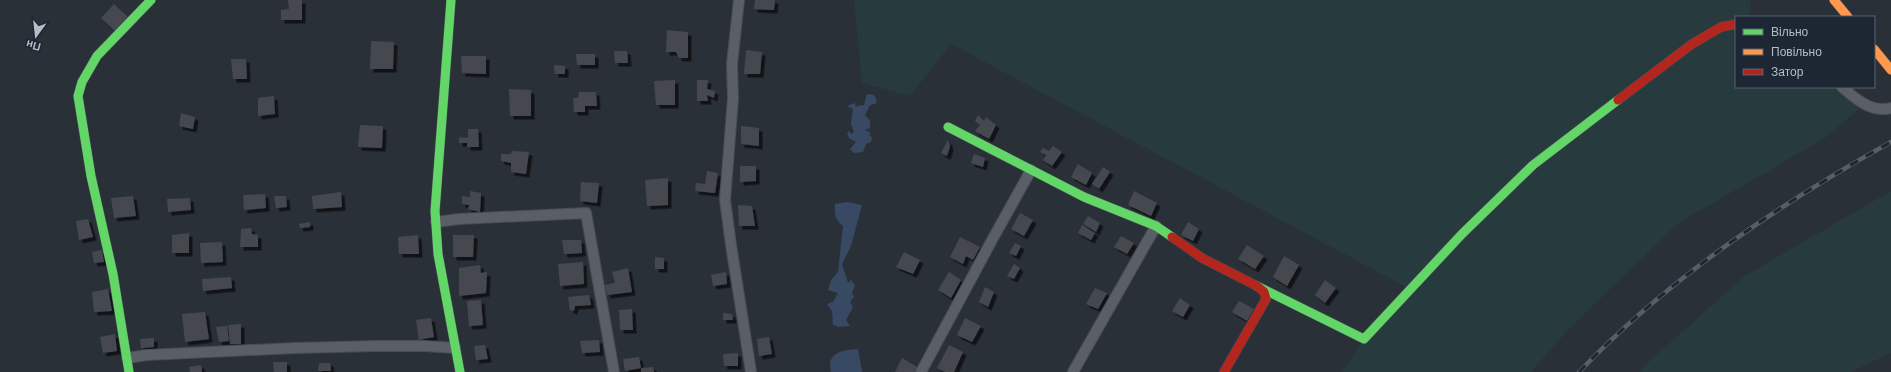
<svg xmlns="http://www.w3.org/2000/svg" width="1891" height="372" viewBox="0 0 1891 372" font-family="Barlow,sans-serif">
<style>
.green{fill:#273a3e}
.water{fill:#384963}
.building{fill:#444950;filter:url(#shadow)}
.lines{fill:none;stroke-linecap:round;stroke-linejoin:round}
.street-casing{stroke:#484c53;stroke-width:12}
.fast-casing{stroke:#484c53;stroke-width:10}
.slow-casing{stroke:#484c53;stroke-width:10}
.jam-casing{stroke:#484c53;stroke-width:10}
.street{stroke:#5a5e66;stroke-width:10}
.fast{stroke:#63d668;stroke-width:9}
.slow{stroke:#ff974d;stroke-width:9}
.jam{stroke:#b3261e;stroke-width:9}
.rail-casing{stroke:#595d64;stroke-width:4.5}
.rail{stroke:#1d2633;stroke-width:3;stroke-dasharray:9;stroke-linecap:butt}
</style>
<defs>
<filter id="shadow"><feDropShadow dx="3.5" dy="3.5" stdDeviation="0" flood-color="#0009"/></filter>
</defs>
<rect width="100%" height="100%" fill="#2a3038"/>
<path class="green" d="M 854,0 L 1751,0 L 1749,17 L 1736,17 L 1736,87 L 1842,87 L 1864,105 L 1825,138 L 1677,224 L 1568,330 L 1531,372 L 1342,372 L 1364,339 L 1410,289 L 951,44 L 910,96 L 862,83 Z
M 1891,191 L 1891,353 L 1851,372 L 1640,372 L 1644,366 L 1746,275 Z"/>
<path class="water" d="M 867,94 L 874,95 L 877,101 L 875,104 L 870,105 L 865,115 L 870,121 L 870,128 L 865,130 L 871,133 L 869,136 L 872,137 L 871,142 L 866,144 L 863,152 L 854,153 L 850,149 L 856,142 L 849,138 L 847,133 L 849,131 L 851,134 L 854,132 L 851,123 L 853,109 L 847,106 L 855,103 L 856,108 L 857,106 L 864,105 Z
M 848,202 L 862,205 L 851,246 L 842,264 L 848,283 L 851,280 L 855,285 L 852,293 L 854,297 L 850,302 L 853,307 L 846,320 L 850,326 L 839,327 L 833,325 L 832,311 L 827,304 L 833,302 L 838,293 L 828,290 L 831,280 L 838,272 L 843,226 C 835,219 834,215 835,204 Z
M 858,349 L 862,372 L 831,372 C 826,352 843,350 858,349 Z"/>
<path class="building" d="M 288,0 L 302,0 L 302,20 L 281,20 L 281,10 L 289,9 Z
M 755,0 L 775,0 L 774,10 L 754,9 Z
M 114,4 L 128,17 L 115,31 L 101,18 Z
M 667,30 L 688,32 L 688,58 L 679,58 L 676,52 L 666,52 Z
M 371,41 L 394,42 L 393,69 L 370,69 Z
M 746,50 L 762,52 L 760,74 L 744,74 Z
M 614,51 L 627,51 L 628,63 L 615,63 Z
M 576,54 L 595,54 L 595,65 L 577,65 Z
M 461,56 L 486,56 L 486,74 L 462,73 Z
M 231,59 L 246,59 L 247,79 L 233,79 Z
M 554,65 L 565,66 L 565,74 L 555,74 Z
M 675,80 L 675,105 L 656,105 L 654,81 Z
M 697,80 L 708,80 L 707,89 L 715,91 L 714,98 L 707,95 L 708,101 L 697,101 Z
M 509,89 L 531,90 L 531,116 L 510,116 Z
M 579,92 L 596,92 L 597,106 L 585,106 L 585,112 L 574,112 L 573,98 L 578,98 Z
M 274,96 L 275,114 L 258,116 L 258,98 Z
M 181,113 L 195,117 L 193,129 L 179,126 Z
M 978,115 L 984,121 L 986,117 L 996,125 L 989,139 L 975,131 L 980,125 L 975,121 Z
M 360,125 L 383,126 L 382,148 L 358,147 Z
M 741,126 L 759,128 L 759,146 L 741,144 Z
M 468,129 L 478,129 L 479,147 L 467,147 L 467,143 L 459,143 L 459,137 L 468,138 Z
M 948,140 L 950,147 L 947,156 L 941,153 Z
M 1053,146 L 1062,152 L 1052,166 L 1043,160 L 1046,155 L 1040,152 L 1043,148 L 1049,151 Z
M 512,151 L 529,152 L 526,174 L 511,172 L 511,163 L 501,161 L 501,154 L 511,154 Z
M 974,154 L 985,158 L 983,167 L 971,163 Z
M 1078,164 L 1092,173 L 1086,185 L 1071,177 Z
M 740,166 L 756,166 L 756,181 L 740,182 Z
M 1103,167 L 1110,172 L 1099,189 L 1092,184 Z
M 707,171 L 718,173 L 715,193 L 695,191 L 696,183 L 705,184 Z
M 668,178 L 668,205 L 647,206 L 645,180 Z
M 581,182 L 599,183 L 597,203 L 580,201 Z
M 470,191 L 481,193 L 480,212 L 468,209 L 469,205 L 462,204 L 462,196 L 470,197 Z
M 1134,191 L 1157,203 L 1151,216 L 1128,205 Z
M 341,192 L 342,207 L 313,209 L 312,196 Z
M 265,194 L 266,208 L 244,210 L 243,195 Z
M 133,196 L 136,216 L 114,218 L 111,198 Z
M 274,196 L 286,196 L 287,207 L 276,208 Z
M 190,198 L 191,210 L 168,212 L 167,199 Z
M 738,205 L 752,206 L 755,226 L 739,226 Z
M 1020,213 L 1033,220 L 1024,236 L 1011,229 Z
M 1088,216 L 1100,223 L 1096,232 L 1083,224 Z
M 88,219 L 93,237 L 79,240 L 76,221 Z
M 310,222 L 310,227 L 300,228 L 299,224 Z
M 1188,222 L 1199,229 L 1193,241 L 1181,235 Z
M 1082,225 L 1095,233 L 1091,240 L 1078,233 Z
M 251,228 L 252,234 L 258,235 L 258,247 L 240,247 L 241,229 Z
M 189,233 L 189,253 L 172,253 L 172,235 Z
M 418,235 L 419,254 L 399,254 L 398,237 Z
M 453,235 L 474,235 L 473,257 L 453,257 Z
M 1121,236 L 1134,243 L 1127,254 L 1114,247 Z
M 960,237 L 980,247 L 973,260 L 966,256 L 963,264 L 950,257 Z
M 562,240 L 581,240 L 582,253 L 564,254 Z
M 222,242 L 223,262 L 201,263 L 200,243 Z
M 1015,243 L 1021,246 L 1016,256 L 1009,253 Z
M 1247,245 L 1264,256 L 1255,269 L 1238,259 Z
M 102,250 L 104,262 L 94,263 L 92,252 Z
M 904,252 L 920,260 L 913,274 L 896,267 Z
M 1284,256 L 1299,265 L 1287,286 L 1273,277 Z
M 655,257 L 664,258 L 664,269 L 655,269 Z
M 583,262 L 584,284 L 560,286 L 558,264 Z
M 1014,264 L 1020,268 L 1014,279 L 1007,276 Z
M 480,265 L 481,273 L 487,272 L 486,293 L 459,296 L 459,268 Z
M 628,268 L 632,292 L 607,295 L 605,285 L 615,283 L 612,272 Z
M 726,272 L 727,284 L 713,286 L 711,275 Z
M 949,272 L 961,280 L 951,298 L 938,290 Z
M 231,277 L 232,288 L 203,291 L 202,279 Z
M 1325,280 L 1336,288 L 1325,303 L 1315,295 Z
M 985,287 L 994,292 L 988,307 L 979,302 Z
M 1095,288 L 1107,293 L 1098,309 L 1086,304 Z
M 108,289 L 112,311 L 94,312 L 92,292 Z
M 589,295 L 591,305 L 575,306 L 574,311 L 570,310 L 568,297 Z
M 1180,298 L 1190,305 L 1183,317 L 1172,311 Z
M 481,300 L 483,325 L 469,326 L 467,301 Z
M 1239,301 L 1254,309 L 1247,321 L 1232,312 Z
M 632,309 L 633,330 L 620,330 L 619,310 Z
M 205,312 L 209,339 L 185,342 L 182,314 Z
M 723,313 L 732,314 L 733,320 L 723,320 Z
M 431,318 L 434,337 L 419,340 L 416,320 Z
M 965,318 L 981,326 L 972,342 L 957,335 Z
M 241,324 L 241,344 L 230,344 L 228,325 Z
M 227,326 L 229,341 L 219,342 L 216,327 Z
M 115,334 L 117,351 L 103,353 L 100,337 Z
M 769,337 L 772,354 L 759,356 L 757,339 Z
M 154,338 L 154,347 L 141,348 L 140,339 Z
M 599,340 L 600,352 L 582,353 L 580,341 Z
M 485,345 L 488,359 L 476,360 L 474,346 Z
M 949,345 L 963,352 L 954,372 L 945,372 L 937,368 Z
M 738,353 L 738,366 L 724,366 L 723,354 Z
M 639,357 L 641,368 L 625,371 L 623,359 Z
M 902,358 L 917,367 L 915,372 L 895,372 Z
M 273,362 L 287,362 L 287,372 L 274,372 Z
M 319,363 L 330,363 L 331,371 L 318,371 Z
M 201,365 L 202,372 L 190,372 L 189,367 Z
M 653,367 L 654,372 L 641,372 L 641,368 Z"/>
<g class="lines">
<defs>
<path id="street" d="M 739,0 L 732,64 L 733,98 L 725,200 L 731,245 L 751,372
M 1842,87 C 1856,99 1871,113 1891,108
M 436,222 L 459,219 L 586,213 L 614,372
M 127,358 L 147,355 L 295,348 L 375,346 L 425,346 L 455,348
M 921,372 L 992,240 L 1031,170
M 1073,372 L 1156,226"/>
<path id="fast" d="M 451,0 L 435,211 L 438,254 L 460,372
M 948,127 L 1084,197 L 1156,226 L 1172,237
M 1257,286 L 1364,339 L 1462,234 L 1533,165 L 1618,100
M 129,372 L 113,274 L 91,176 L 78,96 L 82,82 L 97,56 L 151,0"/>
<path id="slow" d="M 1834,0 L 1848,17
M 1874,49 L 1891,70"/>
<path id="jam" d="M 1618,100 L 1692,44 L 1721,27 L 1736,24
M 1172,237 L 1202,258 L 1257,286 L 1264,292 L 1266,299 L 1224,372"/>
</defs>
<use href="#street" class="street-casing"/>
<use href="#fast" class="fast-casing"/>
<use href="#slow" class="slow-casing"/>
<use href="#jam" class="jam-casing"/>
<use href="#street" class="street"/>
<use href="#fast" class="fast"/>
<use href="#slow" class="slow"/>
<use href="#jam" class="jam"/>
<defs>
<path id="rail" d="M 1579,372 C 1669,278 1778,205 1891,142"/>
</defs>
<use href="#rail" class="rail-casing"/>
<use href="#rail" class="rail"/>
</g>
<rect x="1735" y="16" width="140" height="72" fill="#1d2633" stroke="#59626f"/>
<rect x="1743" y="29" width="20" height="6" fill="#63d668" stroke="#59626f"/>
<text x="1771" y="36" font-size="12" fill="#b4bcc9">Вільно</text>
<rect x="1743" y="49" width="20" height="6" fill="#ff974d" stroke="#59626f"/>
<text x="1771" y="56" font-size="12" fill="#b4bcc9">Повільно</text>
<rect x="1743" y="69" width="20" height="6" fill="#b3261e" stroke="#59626f"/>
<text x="1771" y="76" font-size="12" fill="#b4bcc9">Затор</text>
<g transform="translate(36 36) rotate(195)" stroke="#1d2633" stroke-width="3" paint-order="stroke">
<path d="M0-3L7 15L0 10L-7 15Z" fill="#b4bcc9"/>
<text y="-6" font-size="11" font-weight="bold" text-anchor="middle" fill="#b4bcc9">Пн</text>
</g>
</svg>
